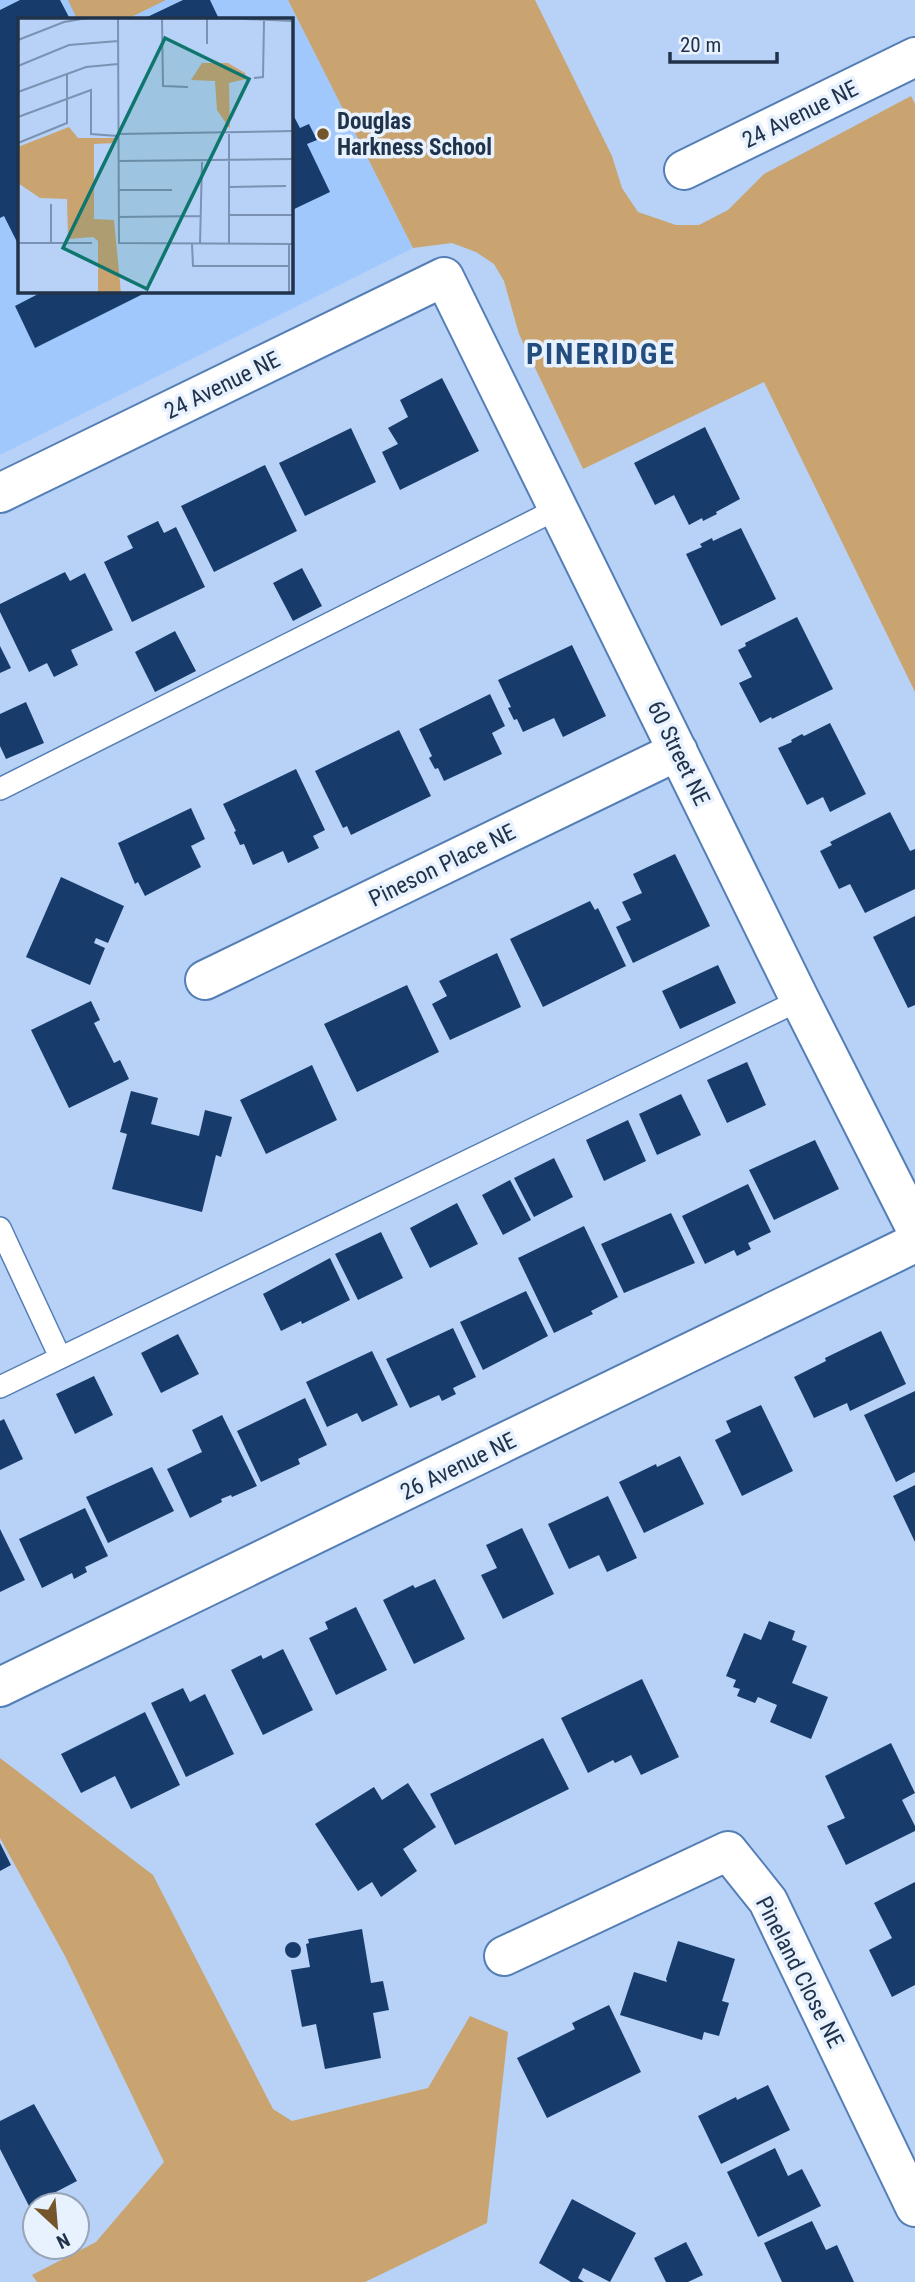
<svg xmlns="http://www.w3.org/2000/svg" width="915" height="2282" viewBox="0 0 915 2282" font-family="'Roboto Condensed',sans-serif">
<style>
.built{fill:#a0c8fd;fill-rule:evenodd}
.green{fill:#c9a471}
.building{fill:#173c6b}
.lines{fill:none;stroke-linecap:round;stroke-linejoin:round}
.lane-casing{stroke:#547eb6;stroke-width:24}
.street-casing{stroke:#547eb6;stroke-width:42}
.lane{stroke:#fff;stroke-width:21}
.street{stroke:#fff;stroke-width:38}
.poi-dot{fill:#74562a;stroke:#e8f1fe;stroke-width:2.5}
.labels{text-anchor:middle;stroke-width:7;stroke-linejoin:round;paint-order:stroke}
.street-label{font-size:23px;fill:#21334b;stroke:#e8f1fe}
.poi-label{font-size:23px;font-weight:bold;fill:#21334b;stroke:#e8f1fe;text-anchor:start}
.district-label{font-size:30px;font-weight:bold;letter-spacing:2px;fill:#234c7f;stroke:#e8f1fe}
.inset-road{fill:none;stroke:#7b92b2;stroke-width:2}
.view{fill:#0f766e;fill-opacity:0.15;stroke:#0f766e;stroke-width:3.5}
.inset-edge{fill:none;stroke:#21334b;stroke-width:3.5}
</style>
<rect width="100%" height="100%" fill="#b7d2f6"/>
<path class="built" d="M 0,0 L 288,0 L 413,248 L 0,455 ZM 19,19 L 290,19 L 290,290 L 19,290 Z"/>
<path class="green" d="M 68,0 L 166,0 L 127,19 L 77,19 Z
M 288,0 L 535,0 L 612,156 L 622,188 L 638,212 L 676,225 L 699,225 L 728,210 L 764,174 L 911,96 L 915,104 L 915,692 L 764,382 L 583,469 L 519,334 L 504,281 L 494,264 L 476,252 L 452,243 L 413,248 Z
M 0,1758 L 153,1875 L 273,2109 L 292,2121 L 428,2088 L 470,2016 L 508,2032 L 487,2223 L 365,2282 L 37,2282 L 32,2275 L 96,2242 L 164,2162 L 65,1956 L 0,1838 Z"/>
<path class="building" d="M 20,0 L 60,0 L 70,19 L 19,19 L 19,246 L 4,216 L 0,218 L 0,10 Z
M 183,0 L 210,0 L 219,19 L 143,19 Z
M 290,109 L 300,128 L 309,124 L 317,140 L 307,144 L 330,192 L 290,211 Z
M 41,290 L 151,290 L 35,348 L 15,306 L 42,292 Z
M 442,378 L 479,451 L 400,490 L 382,452 L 398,444 L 388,428 L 408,417 L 400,400 Z
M 705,427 L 740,499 L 716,512 L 717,514 L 703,521 L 702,518 L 689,525 L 674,495 L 655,505 L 634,463 Z
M 351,428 L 376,482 L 305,516 L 279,463 Z
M 265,465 L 297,531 L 214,572 L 181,506 Z
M 158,521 L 164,533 L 176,527 L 205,587 L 132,622 L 104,562 L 133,548 L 127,536 Z
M 741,528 L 776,599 L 721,626 L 686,554 L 702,547 L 700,544 L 712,538 L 713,541 Z
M 302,568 L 322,606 L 293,621 L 273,583 Z
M 65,572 L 70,581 L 85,573 L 113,630 L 71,650 L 78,665 L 54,677 L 47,663 L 29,672 L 0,612 L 0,604 Z
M 797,617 L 833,689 L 772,719 L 771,717 L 760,723 L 739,683 L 752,677 L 738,650 L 746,646 L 745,643 Z
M 175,631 L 196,671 L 155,692 L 135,652 Z
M 572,645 L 606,716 L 563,737 L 554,718 L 523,732 L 517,719 L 514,720 L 508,708 L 511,707 L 498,680 Z
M 0,646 L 11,668 L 0,673 Z
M 490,694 L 505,726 L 492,733 L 502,754 L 444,781 L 438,768 L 435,769 L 429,758 L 432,756 L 419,729 Z
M 26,702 L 44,743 L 6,759 L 0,746 L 0,714 Z
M 830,723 L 866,794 L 830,812 L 823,797 L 807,805 L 778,748 L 792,742 L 791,740 L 802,734 L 804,736 Z
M 399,730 L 431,796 L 351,835 L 347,826 L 343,828 L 315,771 Z
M 296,769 L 325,830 L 313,836 L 319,848 L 288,863 L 283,851 L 253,865 L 244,844 L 240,845 L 234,832 L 236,831 L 223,804 Z
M 191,808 L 205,839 L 191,846 L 201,867 L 145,896 L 138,882 L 135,884 L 118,843 Z
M 890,812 L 910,851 L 915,849 L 915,889 L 865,913 L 850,884 L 839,889 L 820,851 L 832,845 L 830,842 Z
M 675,854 L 710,926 L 633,963 L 616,927 L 631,920 L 622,902 L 642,893 L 633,874 Z
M 61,877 L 124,906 L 108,943 L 96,938 L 94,943 L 105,948 L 90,985 L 26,957 Z
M 590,901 L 595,910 L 598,908 L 626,966 L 543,1007 L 510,939 Z
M 915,916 L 915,1005 L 908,1008 L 873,937 Z
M 497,953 L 521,1007 L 450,1040 L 432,1004 L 447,996 L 439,981 Z
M 718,965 L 736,1003 L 680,1029 L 662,991 Z
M 407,985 L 439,1052 L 357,1092 L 324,1024 Z
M 91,1001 L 100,1020 L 94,1023 L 114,1063 L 120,1060 L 129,1079 L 69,1108 L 31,1030 Z
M 747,1062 L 766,1105 L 727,1123 L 707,1080 Z
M 312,1065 L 337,1120 L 266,1154 L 240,1100 Z
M 131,1091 L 158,1098 L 151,1124 L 199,1136 L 205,1110 L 232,1117 L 221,1157 L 216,1155 L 202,1212 L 112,1189 L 127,1134 L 120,1132 Z
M 681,1094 L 701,1135 L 657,1155 L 639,1114 Z
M 628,1120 L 646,1161 L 604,1181 L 586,1140 Z
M 815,1140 L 839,1189 L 774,1220 L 749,1170 Z
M 554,1158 L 573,1197 L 534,1217 L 514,1178 Z
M 510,1180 L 531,1220 L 503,1235 L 482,1195 Z
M 748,1184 L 771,1232 L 748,1243 L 751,1249 L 737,1256 L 734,1250 L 705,1264 L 682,1216 Z
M 457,1203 L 478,1244 L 430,1268 L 410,1228 Z
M 671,1213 L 695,1263 L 624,1293 L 601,1244 Z
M 584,1226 L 618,1297 L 591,1311 L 593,1314 L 554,1333 L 518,1258 Z
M 381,1232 L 403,1278 L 358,1300 L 335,1254 Z
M 330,1258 L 350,1300 L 302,1324 L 301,1321 L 281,1331 L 263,1294 Z
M 526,1291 L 548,1336 L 483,1370 L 460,1322 Z
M 453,1328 L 476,1377 L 453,1388 L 456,1394 L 442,1401 L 439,1395 L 410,1408 L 386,1359 Z
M 881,1331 L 906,1384 L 850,1411 L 847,1403 L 814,1418 L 794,1377 L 826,1361 L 825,1358 Z
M 178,1334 L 199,1374 L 161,1393 L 141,1353 Z
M 372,1351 L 398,1405 L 362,1422 L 357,1413 L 327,1427 L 306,1382 Z
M 94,1376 L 113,1415 L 75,1434 L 56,1394 Z
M 915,1391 L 915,1472 L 896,1482 L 864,1415 Z
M 305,1398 L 327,1445 L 298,1459 L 300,1464 L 261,1482 L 237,1431 Z
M 761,1405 L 793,1471 L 742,1496 L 715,1440 L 731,1432 L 726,1421 Z
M 222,1415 L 257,1486 L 232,1497 L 231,1495 L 221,1499 L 222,1502 L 190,1518 L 167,1469 L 202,1452 L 192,1430 Z
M 4,1419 L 23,1459 L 0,1470 L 0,1421 Z
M 680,1456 L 704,1504 L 644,1533 L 619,1482 L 656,1464 L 657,1467 Z
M 152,1467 L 174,1511 L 108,1543 L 86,1497 Z
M 915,1485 L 915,1542 L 893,1496 Z
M 608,1496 L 637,1558 L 607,1572 L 599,1555 L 569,1569 L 548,1524 Z
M 85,1508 L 108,1556 L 85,1567 L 87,1572 L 74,1579 L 72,1573 L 42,1588 L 19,1539 Z
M 522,1528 L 554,1594 L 503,1619 L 481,1575 L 497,1568 L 486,1545 Z
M 0,1529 L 25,1580 L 0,1592 Z
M 435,1579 L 465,1639 L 414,1664 L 383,1600 L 413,1585 L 415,1588 Z
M 356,1607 L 387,1670 L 336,1695 L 309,1638 L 328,1629 L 325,1622 Z
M 769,1621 L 795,1631 L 792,1640 L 807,1646 L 792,1683 L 828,1697 L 811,1739 L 770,1722 L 777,1705 L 758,1697 L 755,1703 L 737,1696 L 740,1689 L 733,1687 L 736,1680 L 726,1676 L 744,1633 L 761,1640 Z
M 283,1649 L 313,1710 L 263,1735 L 231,1670 L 261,1655 L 263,1659 Z
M 642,1679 L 679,1757 L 641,1775 L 631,1755 L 615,1763 L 613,1760 L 588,1773 L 561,1718 Z
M 183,1688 L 190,1702 L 205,1694 L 234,1754 L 186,1777 L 151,1703 Z
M 145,1712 L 180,1785 L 131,1809 L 115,1776 L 81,1793 L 61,1754 Z
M 543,1738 L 569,1789 L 455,1845 L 430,1794 Z
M 891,1743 L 915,1793 L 902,1800 L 915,1826 L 915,1831 L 846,1865 L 827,1826 L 845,1818 L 825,1776 Z
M 408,1783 L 436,1827 L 403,1849 L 417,1871 L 381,1897 L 372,1882 L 358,1891 L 315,1824 L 374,1787 L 382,1800 Z
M 0,1843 L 11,1865 L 0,1871 Z
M 915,1882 L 915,1985 L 892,1997 L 869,1950 L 892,1938 L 874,1903 Z
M 362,1929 L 371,1983 L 383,1981 L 389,2010 L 373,2013 L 381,2058 L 325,2069 L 316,2024 L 302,2027 L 291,1970 L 310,1967 L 306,1944 L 309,1943 L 308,1939 Z
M 678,1941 L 735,1959 L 722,2001 L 729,2003 L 719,2036 L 704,2032 L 702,2040 L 620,2015 L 634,1972 L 667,1982 L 666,1979 Z
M285 1950a8 8 0 1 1 16 0a8 8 0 1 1-16 0Z
M 609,2005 L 641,2072 L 547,2118 L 517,2058 L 575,2029 L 572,2023 Z
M 768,2085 L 790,2130 L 721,2164 L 698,2116 L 736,2097 L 737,2100 Z
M 34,2104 L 77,2181 L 29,2206 L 0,2149 L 0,2121 Z
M 775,2148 L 788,2176 L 802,2169 L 821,2206 L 758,2237 L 727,2172 Z
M 572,2199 L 636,2233 L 610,2282 L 583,2268 L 578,2278 L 584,2282 L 571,2282 L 539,2263 Z
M 812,2221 L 826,2250 L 837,2245 L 854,2282 L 782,2282 L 764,2243 Z
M 686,2242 L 703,2275 L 688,2282 L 666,2282 L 654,2258 Z"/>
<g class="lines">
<defs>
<path id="lane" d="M 0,789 L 559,508
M 0,1228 L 60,1357
M 0,1387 L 800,1000"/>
<path id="street" d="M 684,170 L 915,57
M 0,493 L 444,277 L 800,1000 L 915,1227
M 205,980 L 678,751
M 0,1687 L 915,1243
M 504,1956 L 728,1851 L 768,1901 L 915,2207"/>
</defs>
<use href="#lane" class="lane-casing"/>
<use href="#street" class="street-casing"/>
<use href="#lane" class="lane"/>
<use href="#street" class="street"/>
</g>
<circle class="poi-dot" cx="323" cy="134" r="7"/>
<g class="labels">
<g class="street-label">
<text transform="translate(800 114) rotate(-26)" y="8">24 Avenue NE</text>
<text transform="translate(222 385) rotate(-26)" y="8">24 Avenue NE</text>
<text transform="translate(679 753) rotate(64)" y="8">60 Street NE</text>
<text transform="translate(442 865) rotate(-26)" y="8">Pineson Place NE</text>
<text transform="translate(458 1466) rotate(-26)" y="8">26 Avenue NE</text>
<text transform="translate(800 1972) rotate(63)" y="8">Pineland Close NE</text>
</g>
<g class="poi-label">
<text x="337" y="129">Douglas<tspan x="337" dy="26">Harkness School</tspan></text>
</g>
<g class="district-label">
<text x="601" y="364">PINERIDGE</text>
</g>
</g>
<g transform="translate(18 18)">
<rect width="275" height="275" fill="#b7d2f6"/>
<path d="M 184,45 L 210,45 L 227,55 L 228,61 L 211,65 L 212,111 L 199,92 L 197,63 L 173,62 ZM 51,109 L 60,120 L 97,120 L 97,125 L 76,126 L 76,201 L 96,202 L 103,275 L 80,275 L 80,223 L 75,219 L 50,221 L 49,181 L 22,180 L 0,165 L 0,129 Z" fill="#c9a471"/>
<path class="inset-road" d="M 100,0 L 101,225 L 275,226M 144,0 L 145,68 L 170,69M 206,0 L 275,3M 0,22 L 46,4 L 69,0M 189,26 L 189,0M 0,48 L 51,27 L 100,23M 236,60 L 245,59 L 246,3M 0,74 L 68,49 L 100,46M 0,99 L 73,72 L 73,116 L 100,118M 100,116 L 275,113M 211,116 L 211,226M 0,125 L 49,105 L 49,55M 100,143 L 275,141M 212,169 L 268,168M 100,172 L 154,172M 33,186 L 33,225M 212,197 L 275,197M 100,199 L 183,198M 0,225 L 74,225M 174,226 L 175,248 L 271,248M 182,226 L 184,144M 271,275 L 271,226"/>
<path class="view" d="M 147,20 L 231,61 L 129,271 L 45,230 Z"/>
<rect width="275" height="275" class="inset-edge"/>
</g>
<g transform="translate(56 2226) rotate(154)"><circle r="33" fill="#e8f1fe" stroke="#98a5b6" stroke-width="2"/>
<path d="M0-5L12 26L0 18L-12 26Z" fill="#74562a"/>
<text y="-10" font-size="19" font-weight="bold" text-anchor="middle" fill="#21334b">N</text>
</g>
<path d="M670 52v10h107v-10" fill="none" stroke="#21334b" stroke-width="3.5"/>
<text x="680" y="52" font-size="21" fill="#21334b" stroke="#e8f1fe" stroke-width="5" paint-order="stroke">20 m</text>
</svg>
